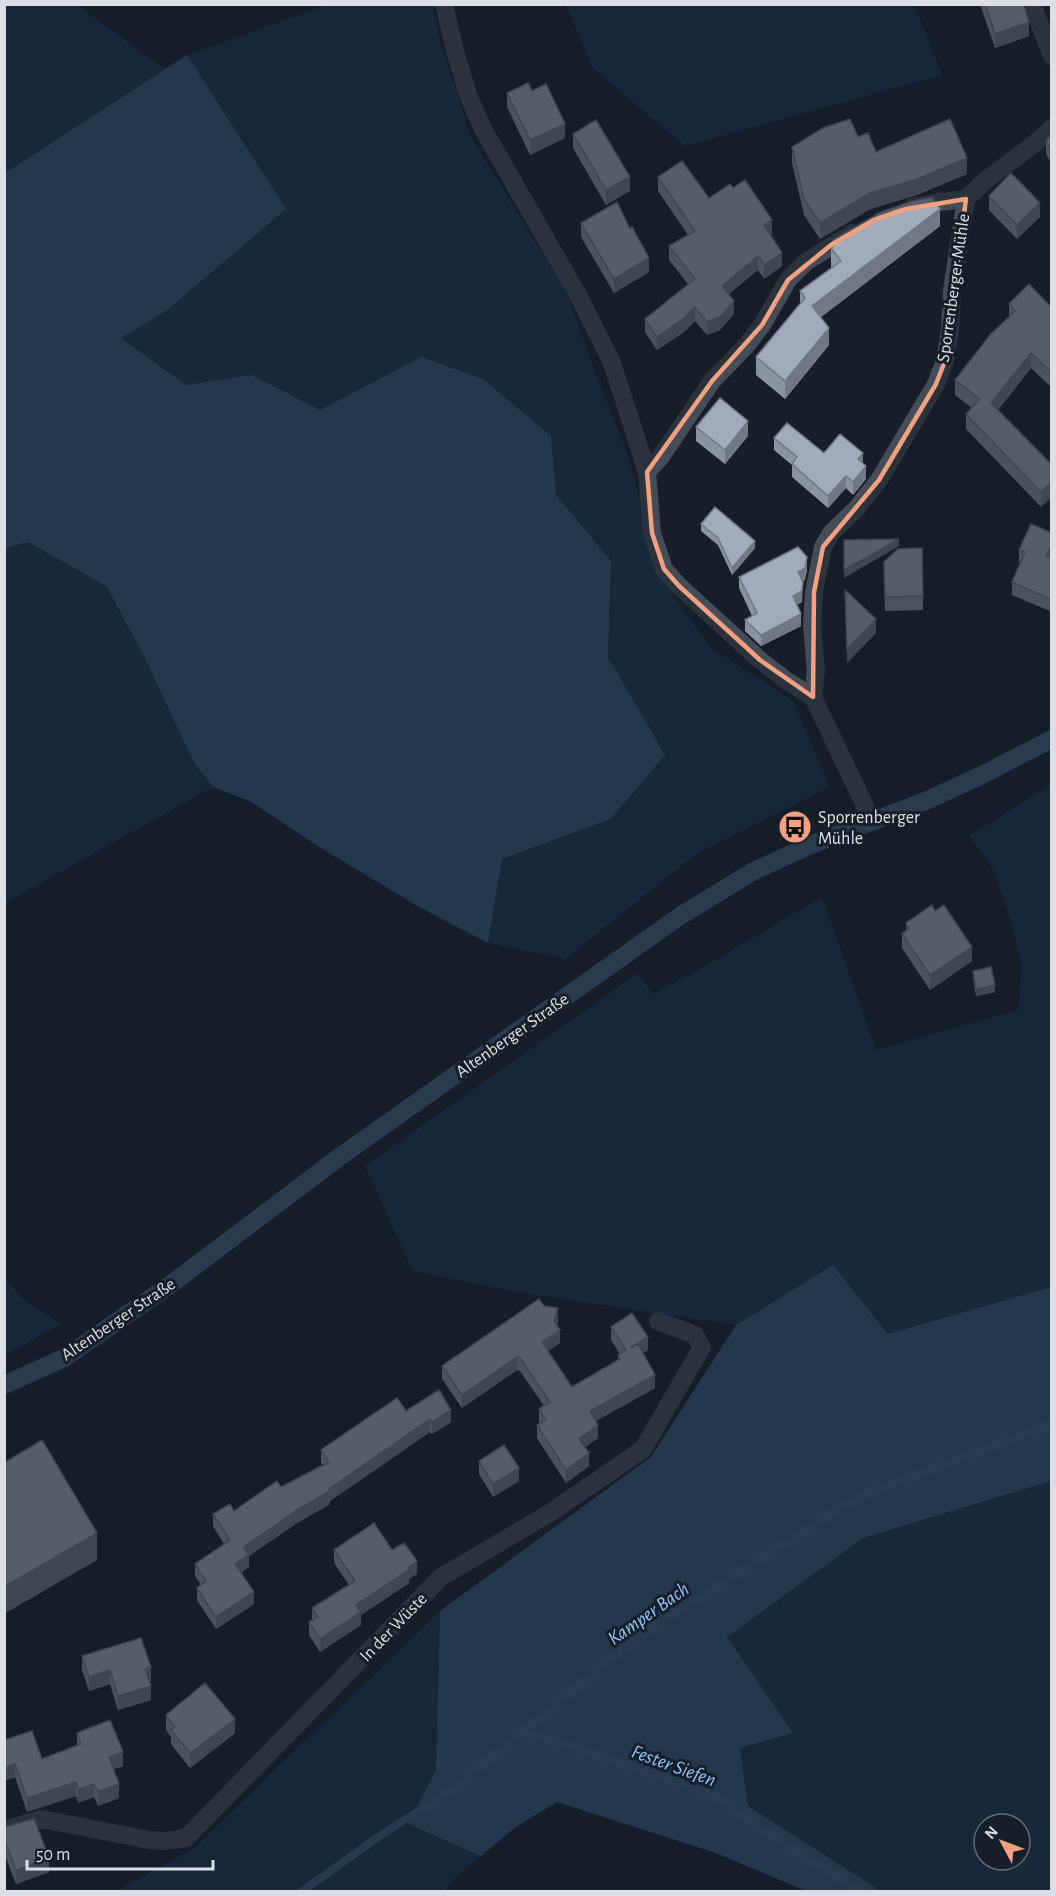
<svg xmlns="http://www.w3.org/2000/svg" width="1056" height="1896" viewBox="0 0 1056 1896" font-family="'Alegreya Sans',sans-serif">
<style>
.green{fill:#1b334c;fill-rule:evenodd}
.forest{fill:#37587a}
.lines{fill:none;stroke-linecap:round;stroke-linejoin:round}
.stream{stroke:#3c5d7f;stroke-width:8}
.street{stroke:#444d57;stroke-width:18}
.secondary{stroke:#45617f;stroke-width:18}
.wall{fill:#8a949e}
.shaded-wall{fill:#717881}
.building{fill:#a1acb8;stroke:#717881;stroke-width:1.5}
.marked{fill:none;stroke:#f3a082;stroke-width:4.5;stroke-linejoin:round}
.labels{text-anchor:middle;stroke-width:6;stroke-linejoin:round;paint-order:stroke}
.street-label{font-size:18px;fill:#dae0e6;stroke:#161e27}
.poi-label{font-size:18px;fill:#dae0e6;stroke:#161e27;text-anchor:start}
.water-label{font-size:20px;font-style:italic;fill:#90c5fe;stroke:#161e27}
</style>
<rect width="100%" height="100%" fill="#161e27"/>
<path class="green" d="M 5,4 L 77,5 L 165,69 L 5,173 Z
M 327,5 L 433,5 L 440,40 L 470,135 L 567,294 L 597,377 L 627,452 L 661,578 L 710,647 L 793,701 L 830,787 L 699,852 L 565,959 L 488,943 L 502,859 L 611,819 L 665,755 L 608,657 L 611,561 L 555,495 L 551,436 L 421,357 L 320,410 L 252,375 L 186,385 L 120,337 L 166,311 L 285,209 L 187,55 Z
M 566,5 L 914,5 L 942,75 L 685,146 L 593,68 Z
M 28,542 L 105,586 L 144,656 L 193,761 L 213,787 L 5,903 L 5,548 Z
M 1051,785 L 1051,1287 L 888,1334 L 833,1265 L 736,1325 L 516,1292 L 413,1271 L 365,1166 L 638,973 L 653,994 L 690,975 L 822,897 L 876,1050 L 1018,1010 L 1022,965 L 1008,912 L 993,869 L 969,836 Z
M 4,1277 L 25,1301 L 61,1324 L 5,1355 Z
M 1051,1481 L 1051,1891 L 881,1891 L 748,1806 L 740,1748 L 793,1733 L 726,1637 L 863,1538 ZM 984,1824 L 1020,1824 L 1020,1860 L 984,1860 Z
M 440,1611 L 436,1771 L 409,1823 L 481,1856 L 454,1879 L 444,1891 L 114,1892 L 192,1850 Z"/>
<path class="forest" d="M 187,55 L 286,209 L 166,311 L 121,338 L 186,385 L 252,375 L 320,410 L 421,357 L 483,379 L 551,436 L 556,495 L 611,561 L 608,657 L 665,755 L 611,819 L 502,859 L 488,943 L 421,908 L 321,848 L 250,801 L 213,787 L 193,761 L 144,656 L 106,586 L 28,542 L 5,548 L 5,173 Z
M 833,1265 L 888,1334 L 1051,1287 L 1051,1481 L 863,1538 L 727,1637 L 793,1733 L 740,1748 L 748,1806 L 881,1891 L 806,1891 L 716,1853 L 557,1802 L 517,1826 L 481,1856 L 408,1824 L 436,1770 L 440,1611 L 651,1457 L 736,1325 Z"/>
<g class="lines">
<path class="stream" d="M 525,1731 L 713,1795 L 789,1847 L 861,1892
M 301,1892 L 381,1835 L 450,1791 L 642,1634 L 860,1496 L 1052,1424"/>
<path class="street" d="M 444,4 L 455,51 L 468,95 L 483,129 L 579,297 L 612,363 L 647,472 L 652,533 L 664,569 L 679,586 L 760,660 L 787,681 L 813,697 L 872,821
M 1032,4 L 1052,56
M 913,207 L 938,202 L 966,199 L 986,180 L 1038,141 L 1052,128
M 647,472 L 660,458 L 712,381 L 745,347 L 762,325 L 788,280 L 806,262 L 852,233
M 813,697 L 816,671 L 812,626 L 814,592 L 823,547 L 832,532 L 856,509 L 879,480 L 936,384 L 945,361 L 950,330 L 952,290 L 966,199
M 4,1830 L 42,1819 L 149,1840 L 165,1841 L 186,1838 L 441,1577 L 550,1513 L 643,1449 L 702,1347 L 695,1335 L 658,1321"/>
<path class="secondary" d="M 4,1385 L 64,1358 L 174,1282 L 338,1158 L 680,916 L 752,872 L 808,846 L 928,800 L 982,775 L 1052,739"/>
</g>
<path class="wall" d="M 980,4 L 1023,4 L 1029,36 L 995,48 Z
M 532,91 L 565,138 L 530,155 L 507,107 L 507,93 Z
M 573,134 L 630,191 L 606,205 L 573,148 Z
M 1052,135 L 1052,164 L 1046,154 L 1046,141 Z
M 858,137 L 876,152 L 967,174 L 917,195 L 870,209 L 820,239 L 804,215 L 792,163 L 792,147 Z
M 658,177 L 709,198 L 772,234 L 770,235 L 782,266 L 764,279 L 758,270 L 729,294 L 734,314 L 720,330 L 707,335 L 695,321 L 684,332 L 657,350 L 645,332 L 645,319 L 688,284 L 669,260 L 669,246 L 688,235 L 658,191 Z
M 989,196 L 1040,217 L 1017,239 L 989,210 Z
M 581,223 L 649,272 L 614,293 L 581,237 Z
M 940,226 L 821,317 L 829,345 L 785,399 L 756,375 L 756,357 L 800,304 L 800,291 L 832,268 L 831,266 L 831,248 L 832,247 L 832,240 Z
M 1009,304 L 1052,308 L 1052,388 L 1031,368 L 998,410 L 1052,465 L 1041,507 L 966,429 L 966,414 L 972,408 L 955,395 L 955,380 L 1009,317 Z
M 696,427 L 748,436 L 725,464 L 696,441 Z
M 774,438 L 824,453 L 863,463 L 866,479 L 853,495 L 846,488 L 828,508 L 792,477 L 792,465 L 774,450 Z
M 701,524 L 755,548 L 732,575 L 718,545 L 701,531 Z
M 1052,533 L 1052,556 L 1051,558 L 1052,558 L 1052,612 L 1012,595 L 1012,582 L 1021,563 L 1019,562 L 1019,550 Z
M 807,569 L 805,580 L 802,581 L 802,602 L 797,605 L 801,626 L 761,646 L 745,631 L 745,620 L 752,616 L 739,588 L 739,577 Z
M 884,576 L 923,596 L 923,610 L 885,611 Z
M 906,923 L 972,961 L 930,990 L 902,948 L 902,934 L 906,931 Z
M 973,971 L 995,992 L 976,996 L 973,978 Z
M 544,1306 L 558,1321 L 557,1325 L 560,1343 L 548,1351 L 572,1387 L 618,1360 L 618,1355 L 620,1354 L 611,1340 L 611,1327 L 648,1350 L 643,1353 L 655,1388 L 596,1421 L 598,1438 L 585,1447 L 589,1466 L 566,1483 L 537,1438 L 537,1425 L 539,1424 L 539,1409 L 544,1406 L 520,1371 L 517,1370 L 462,1408 L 442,1379 L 442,1366 Z
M 406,1411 L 451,1422 L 432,1434 L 430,1432 L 330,1501 L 330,1504 L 297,1523 L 249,1556 L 249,1567 L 241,1573 L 254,1604 L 216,1629 L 197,1600 L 197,1588 L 201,1585 L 195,1576 L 195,1564 L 224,1544 L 213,1526 L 213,1514 L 234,1511 L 323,1465 L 321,1463 L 321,1450 Z
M 479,1461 L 519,1481 L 493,1497 L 479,1474 Z
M 334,1550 L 392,1550 L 417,1574 L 409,1579 L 409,1583 L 361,1615 L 361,1625 L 320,1652 L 309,1635 L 309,1622 L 312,1621 L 312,1608 L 349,1585 L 334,1563 Z
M 82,1656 L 151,1681 L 150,1682 L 151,1700 L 118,1710 L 110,1684 L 89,1691 L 82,1670 Z
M 166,1715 L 235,1733 L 190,1768 L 171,1744 L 171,1737 L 166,1730 Z
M 77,1733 L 123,1766 L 113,1769 L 119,1798 L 98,1806 L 94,1797 L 78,1803 L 76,1796 L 27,1812 L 15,1777 L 4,1781 L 4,1740 L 42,1759 L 77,1746 Z
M 4,1827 L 49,1872 L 16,1884 L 4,1853 Z"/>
<path class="shaded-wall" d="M 1029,22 L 1029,36 L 995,48 L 995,34 Z
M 565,124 L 565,138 L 530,155 L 530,140 Z
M 967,158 L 967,174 L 917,195 L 870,209 L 820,239 L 820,223 L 870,193 Z
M 630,177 L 630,191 L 606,205 L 606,190 Z
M 1040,203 L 1040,217 L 1017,239 L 1017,225 Z
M 940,209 L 940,226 L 812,324 L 812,306 Z
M 772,220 L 772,234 L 764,239 L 764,225 Z
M 782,253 L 782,266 L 764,279 L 764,265 Z
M 758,256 L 758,270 L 722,299 L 722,286 Z
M 649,258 L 649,272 L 614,293 L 614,279 Z
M 734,301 L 734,314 L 720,330 L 707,335 L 707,322 Z
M 695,307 L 695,321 L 684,332 L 657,350 L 657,337 Z
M 829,328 L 829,345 L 785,399 L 785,381 Z
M 1031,353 L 1031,368 L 991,419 L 991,403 Z
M 748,421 L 748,436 L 725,464 L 725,450 Z
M 863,453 L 863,466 L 858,459 Z
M 866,466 L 866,479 L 853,495 L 853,482 Z
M 846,476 L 846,488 L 828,508 L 828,496 Z
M 1052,482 L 1052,497 L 1041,507 L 1041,492 Z
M 899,539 L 899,546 L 844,578 L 844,570 Z
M 755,541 L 755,548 L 732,575 L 732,568 Z
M 1052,543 L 1052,556 L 1046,568 L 1046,556 Z
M 807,557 L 807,569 L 805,580 L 798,583 L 798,572 Z
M 803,582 L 802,602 L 793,607 L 793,596 Z
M 801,614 L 801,626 L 761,646 L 761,635 Z
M 876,619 L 876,633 L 847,663 L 847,649 Z
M 972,947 L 972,961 L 930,990 L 930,975 Z
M 995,985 L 995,992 L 976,996 L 976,989 Z
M 558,1308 L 558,1321 L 554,1334 L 554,1321 Z
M 560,1330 L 560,1343 L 542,1355 L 542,1342 Z
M 648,1337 L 648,1350 L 630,1361 L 630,1348 Z
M 517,1357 L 517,1370 L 462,1408 L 462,1395 Z
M 655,1375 L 655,1388 L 590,1424 L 590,1411 Z
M 451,1410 L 451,1422 L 432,1434 L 432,1422 Z
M 430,1419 L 430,1432 L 330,1501 L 330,1504 L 297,1523 L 249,1556 L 249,1567 L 235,1576 L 235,1564 L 244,1547 L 297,1510 L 329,1489 Z
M 598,1425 L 598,1438 L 579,1452 L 579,1439 Z
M 589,1453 L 589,1466 L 566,1483 L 566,1470 Z
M 519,1468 L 519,1481 L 493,1497 L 493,1484 Z
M 97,1533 L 97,1560 L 4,1614 L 4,1587 Z
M 417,1561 L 417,1574 L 409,1579 L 409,1583 L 361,1615 L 361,1625 L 320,1652 L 320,1639 L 356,1605 Z
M 254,1592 L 254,1604 L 216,1629 L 216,1617 Z
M 151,1667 L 151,1681 L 145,1683 L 145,1669 Z
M 110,1670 L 110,1684 L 89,1691 L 89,1677 Z
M 151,1686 L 151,1700 L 118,1710 L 118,1696 Z
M 235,1719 L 235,1733 L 190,1768 L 190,1753 Z
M 123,1752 L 123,1766 L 109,1771 L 109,1757 Z
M 15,1764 L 15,1777 L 4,1781 L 4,1768 Z
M 76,1782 L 76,1796 L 27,1812 L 27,1798 Z
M 94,1784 L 94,1797 L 78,1803 L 78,1789 Z
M 119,1784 L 119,1798 L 98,1806 L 98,1792 Z
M 49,1858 L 49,1872 L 16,1884 L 16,1870 Z"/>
<path class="building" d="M 985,4 L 1023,4 L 1029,22 L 995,34 Z
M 528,83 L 532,91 L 546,84 L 565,124 L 530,140 L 507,93 Z
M 850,119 L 858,137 L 868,133 L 876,152 L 950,119 L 967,158 L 917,179 L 870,193 L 820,223 L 804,199 L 792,147 L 823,128 Z
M 596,120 L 630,177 L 606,190 L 573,134 Z
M 1052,135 L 1052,152 L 1046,141 Z
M 682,161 L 709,198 L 730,184 L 733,188 L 745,180 L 772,220 L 764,225 L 782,253 L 764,265 L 758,256 L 722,286 L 734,301 L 720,317 L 707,322 L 695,307 L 684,318 L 657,337 L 645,319 L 695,279 L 669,246 L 695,231 L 658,177 Z
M 1011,173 L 1040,203 L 1017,225 L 989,196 Z
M 932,197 L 940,209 L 812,306 L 829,328 L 785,381 L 756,357 L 805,298 L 800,291 L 841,261 L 831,248 L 835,245 L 832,240 L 879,213 L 909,202 Z
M 617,202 L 630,229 L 632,227 L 649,258 L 614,279 L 581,223 Z
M 1029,284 L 1052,308 L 1052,373 L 1031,353 L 991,403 L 1052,465 L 1052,482 L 1041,492 L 966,414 L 980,399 L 955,380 L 990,335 L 1015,311 L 1009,304 Z
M 720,398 L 748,421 L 725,450 L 696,427 Z
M 787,423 L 824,453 L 840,434 L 863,453 L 858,459 L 866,466 L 853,482 L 846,476 L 828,496 L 792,464 L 797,457 L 774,438 Z
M 715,507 L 755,541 L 732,568 L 718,538 L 701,524 Z
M 1031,524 L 1052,533 L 1052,543 L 1046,556 L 1052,558 L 1052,600 L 1012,582 L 1025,552 L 1019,550 Z
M 899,539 L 844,570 L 844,540 Z
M 798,547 L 807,557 L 805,568 L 798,572 L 803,582 L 802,591 L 793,596 L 801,614 L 761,635 L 745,620 L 757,613 L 739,577 Z
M 922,548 L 923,596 L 885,597 L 884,562 L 898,549 Z
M 845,590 L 876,619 L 847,649 Z
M 932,905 L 935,911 L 944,905 L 972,947 L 930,975 L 902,934 L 909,928 L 906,923 Z
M 991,967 L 995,985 L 976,989 L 973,971 Z
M 539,1299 L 544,1306 L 558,1308 L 554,1321 L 560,1330 L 542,1342 L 572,1387 L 620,1359 L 618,1355 L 626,1350 L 611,1327 L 632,1313 L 648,1337 L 630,1348 L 638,1344 L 655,1375 L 590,1411 L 598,1425 L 579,1439 L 589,1453 L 566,1470 L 537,1425 L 546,1420 L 539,1409 L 550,1402 L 520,1358 L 517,1357 L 462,1395 L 442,1366 Z
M 439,1390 L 451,1410 L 432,1422 L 430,1419 L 329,1489 L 330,1491 L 297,1510 L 244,1547 L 249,1555 L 235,1564 L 254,1592 L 216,1617 L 197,1588 L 206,1581 L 195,1564 L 230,1540 L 213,1514 L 230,1504 L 234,1511 L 277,1481 L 281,1487 L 329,1462 L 321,1450 L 397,1398 L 406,1411 Z
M 42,1440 L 97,1533 L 4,1587 L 4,1463 Z
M 504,1445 L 519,1468 L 493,1484 L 479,1461 Z
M 374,1523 L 392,1550 L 404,1543 L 417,1561 L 408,1568 L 409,1570 L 356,1605 L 361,1612 L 320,1639 L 309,1622 L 318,1617 L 312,1608 L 355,1581 L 334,1550 Z
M 141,1638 L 151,1667 L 145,1669 L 151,1686 L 118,1696 L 110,1670 L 89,1677 L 82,1656 Z
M 205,1683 L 235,1719 L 190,1753 L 171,1730 L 175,1727 L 166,1715 Z
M 110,1720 L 123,1752 L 109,1757 L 119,1784 L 98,1792 L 94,1784 L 78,1789 L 76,1782 L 27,1798 L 15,1764 L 4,1768 L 4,1740 L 32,1731 L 42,1759 L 81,1744 L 77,1733 Z
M 34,1819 L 49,1858 L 16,1870 L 4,1839 L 4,1827 Z"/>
<path d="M0 0H1056V1896H0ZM 966,199 L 945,361 L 936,384 L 879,480 L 823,547 L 814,592 L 813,697 L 760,660 L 679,586 L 664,569 L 652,533 L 647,472 L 712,381 L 762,325 L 788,280 L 831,245 L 874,220 L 906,209 Z" fill="#161e27" fill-opacity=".55" fill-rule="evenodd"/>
<path class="marked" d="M 966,199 L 945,361 L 936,384 L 879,480 L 823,547 L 814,592 L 813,697 L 760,660 L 679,586 L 664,569 L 652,533 L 647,472 L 712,381 L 762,325 L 788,280 L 831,245 L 874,220 L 906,209 Z"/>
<defs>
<symbol id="bus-disc" viewBox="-11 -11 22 22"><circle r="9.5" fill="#f3a082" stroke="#161e27"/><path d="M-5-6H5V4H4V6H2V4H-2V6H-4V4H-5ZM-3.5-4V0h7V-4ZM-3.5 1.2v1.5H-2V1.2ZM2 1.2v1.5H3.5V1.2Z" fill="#111"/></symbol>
</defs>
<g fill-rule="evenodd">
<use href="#bus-disc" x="776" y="808" width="38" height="38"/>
</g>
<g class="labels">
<g class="street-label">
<text transform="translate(953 288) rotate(-82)" y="6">Sporrenberger Mühle</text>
<text transform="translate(512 1035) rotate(-35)" y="6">Altenberger Straße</text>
<text transform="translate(118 1319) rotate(-34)" y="6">Altenberger Straße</text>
<text transform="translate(393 1627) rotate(-46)" y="6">In der Wüste</text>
</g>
<g class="poi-label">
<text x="818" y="823">Sporrenberger<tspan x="818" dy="21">Mühle</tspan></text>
</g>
<g class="water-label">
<text transform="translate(648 1613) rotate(-35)" y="7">Kamper Bach</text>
<text transform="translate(674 1765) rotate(20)" y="7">Fester Siefen</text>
</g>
</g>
<rect width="1056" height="1896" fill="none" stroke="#dae0e6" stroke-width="12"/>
<g transform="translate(1002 1842) rotate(311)"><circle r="28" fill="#161e27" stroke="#646c73" stroke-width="1.5"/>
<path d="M0-4.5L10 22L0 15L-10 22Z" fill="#f3a082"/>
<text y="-9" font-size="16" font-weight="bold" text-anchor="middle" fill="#dae0e6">N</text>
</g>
<path d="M27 1860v9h186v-9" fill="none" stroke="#dae0e6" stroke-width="3"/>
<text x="36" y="1860" font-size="18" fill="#dae0e6" stroke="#161e27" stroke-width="4.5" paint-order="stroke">50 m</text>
</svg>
